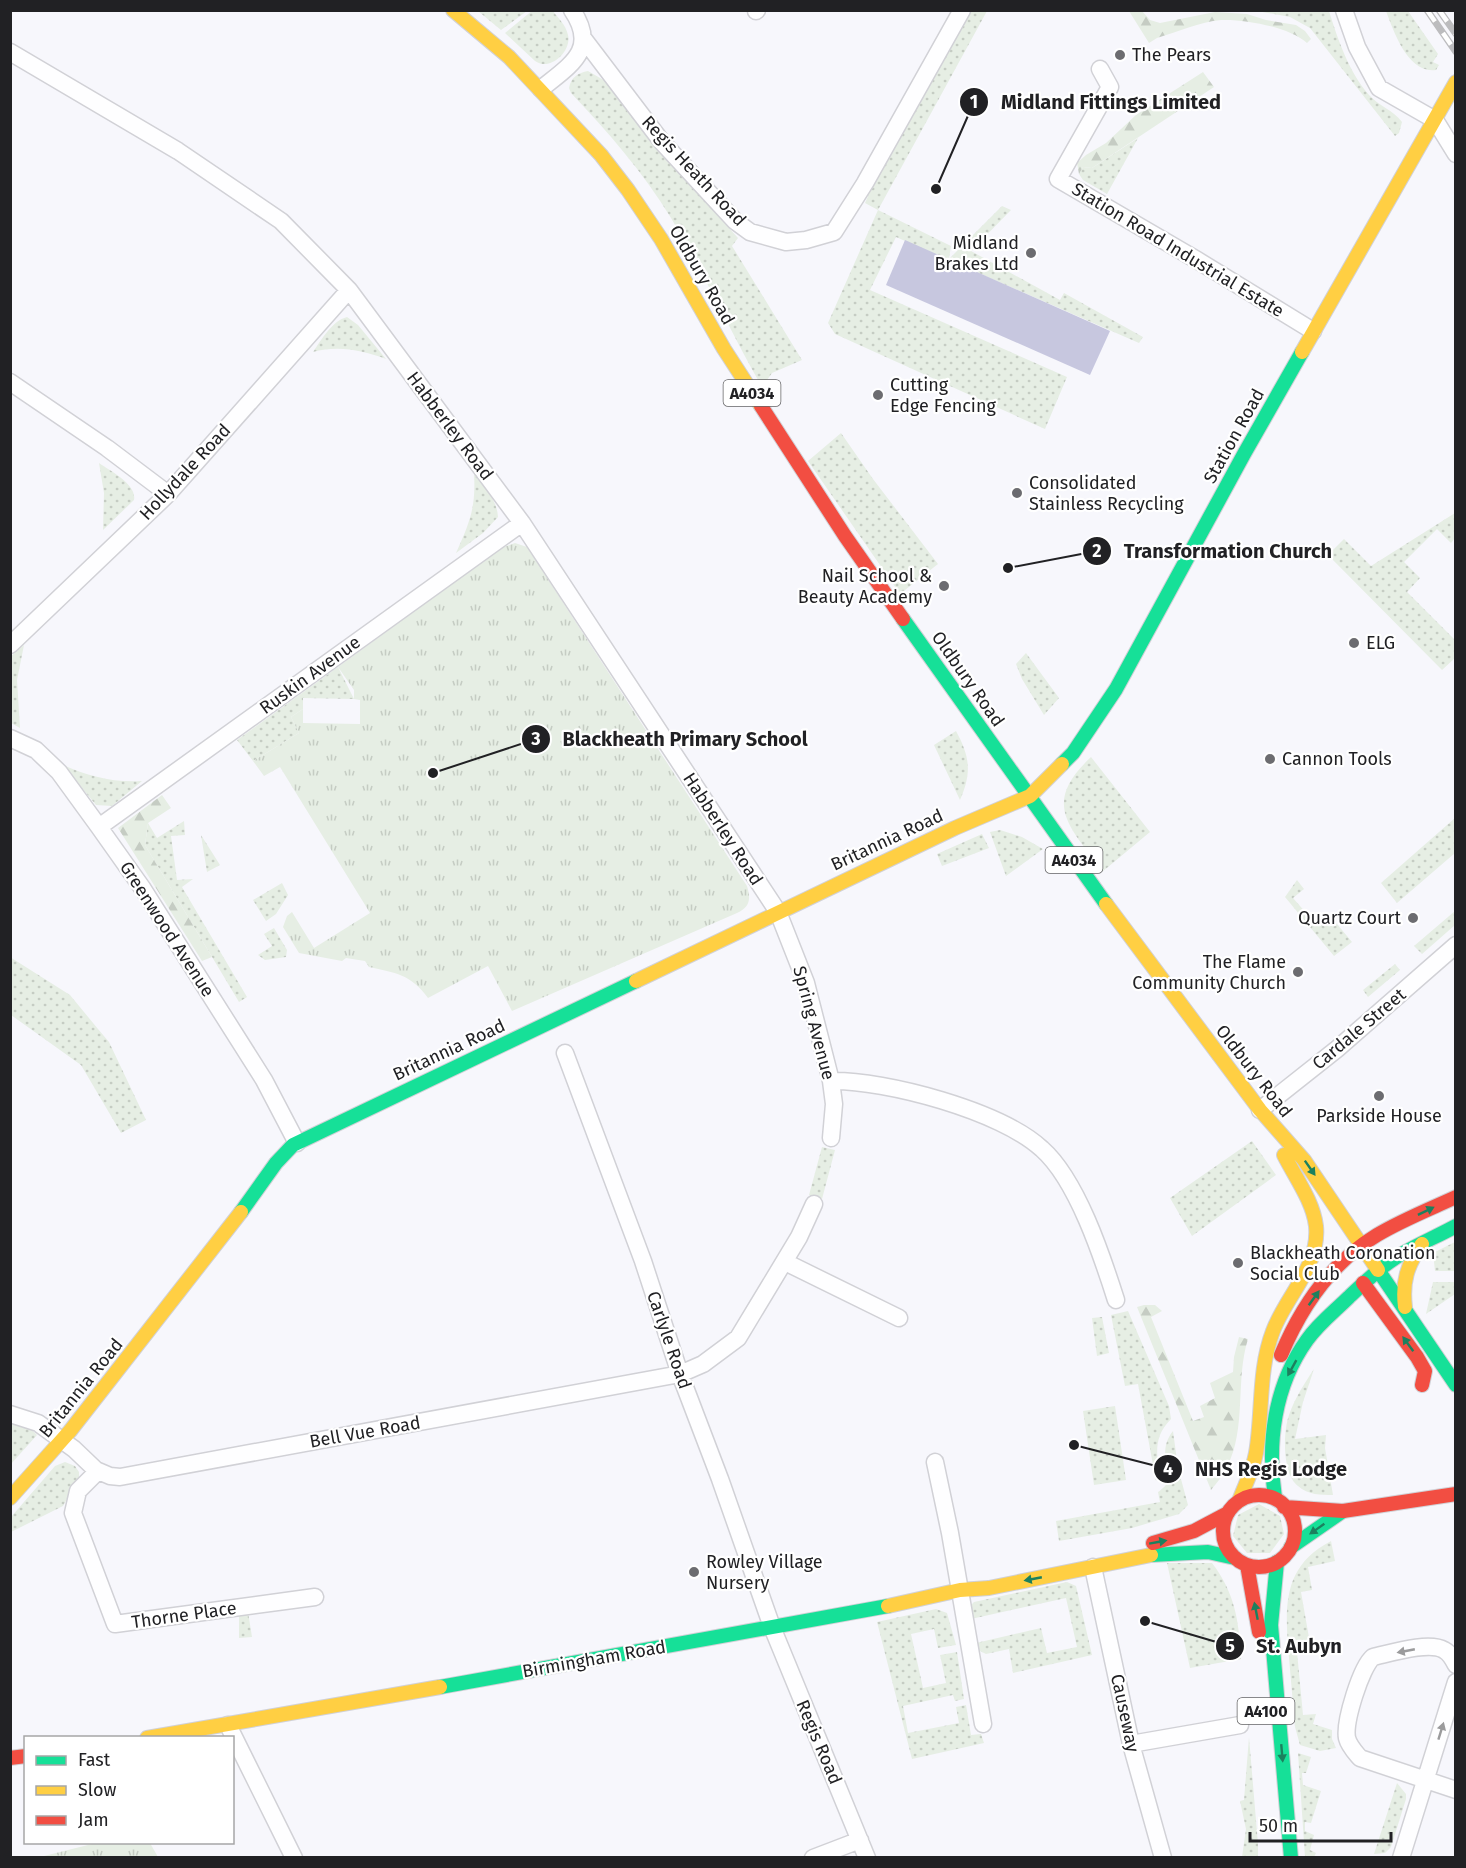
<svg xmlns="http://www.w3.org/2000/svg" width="1466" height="1868" viewBox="0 0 1466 1868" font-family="'Fira Sans',sans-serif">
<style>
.grass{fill:url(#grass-dots)}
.forest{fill:url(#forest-firs)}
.park{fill:url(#park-tufts)}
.water{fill:#c7c7df}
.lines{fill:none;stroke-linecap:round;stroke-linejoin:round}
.street-casing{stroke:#d1d1d6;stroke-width:19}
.fast-casing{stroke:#d1d1d6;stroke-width:16}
.slow-casing{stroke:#d1d1d6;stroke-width:16}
.jam-casing{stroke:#d1d1d6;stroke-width:16}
.street{stroke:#fefeff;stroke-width:16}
.fast{stroke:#16e098;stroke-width:14}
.slow{stroke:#ffcf43;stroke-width:14}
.jam{stroke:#f24e42;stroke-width:14}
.rail-casing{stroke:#bcbcbe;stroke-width:7}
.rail{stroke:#fff;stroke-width:4.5;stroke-dasharray:14;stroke-linecap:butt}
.oneway{fill:#1c805e}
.oneway2{fill:#9b9b9c}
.poi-dot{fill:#6c6c70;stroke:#fff;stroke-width:2}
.labels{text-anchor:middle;stroke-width:4.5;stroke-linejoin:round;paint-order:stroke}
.shield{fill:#fff;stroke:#646466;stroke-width:1.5}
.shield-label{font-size:16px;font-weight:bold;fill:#212124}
.poi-label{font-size:18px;fill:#212124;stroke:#fff;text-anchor:start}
.street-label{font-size:18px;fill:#212124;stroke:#fff}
.leader{fill:none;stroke:#212124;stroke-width:2}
.callout-dot{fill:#212124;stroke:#fff;stroke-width:2}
.mark-label{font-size:18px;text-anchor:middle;font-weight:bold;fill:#fff}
.callout-label{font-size:20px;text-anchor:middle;font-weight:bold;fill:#212124;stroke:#fff;stroke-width:4.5;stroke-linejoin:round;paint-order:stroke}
</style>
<defs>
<pattern id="grass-dots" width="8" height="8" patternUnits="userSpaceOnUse" patternTransform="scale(1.5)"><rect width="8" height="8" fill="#e6eee4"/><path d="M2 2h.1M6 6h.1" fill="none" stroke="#c5ccc3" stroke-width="1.8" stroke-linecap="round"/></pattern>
<pattern id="forest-firs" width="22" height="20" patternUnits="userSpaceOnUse" patternTransform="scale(1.5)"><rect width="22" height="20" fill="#e6eee4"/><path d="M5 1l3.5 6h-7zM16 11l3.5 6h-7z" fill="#c5ccc3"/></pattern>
<pattern id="park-tufts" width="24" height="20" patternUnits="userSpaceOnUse" patternTransform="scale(1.5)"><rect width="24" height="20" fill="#e6eee4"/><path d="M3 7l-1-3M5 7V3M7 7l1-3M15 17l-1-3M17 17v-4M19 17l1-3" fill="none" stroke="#c5ccc3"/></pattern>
</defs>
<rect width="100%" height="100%" fill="#f7f7fc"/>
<path class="grass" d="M 533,10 L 553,11 C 558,18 566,25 568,35 C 572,51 550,72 535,61 L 505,33 Z
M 478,11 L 527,11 L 501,30 Z
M 969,11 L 987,11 L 878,210 L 951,246 L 949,259 L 1002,206 L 1011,210 L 971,251 L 1060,300 L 1064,293 L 1143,337 L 1139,343 L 896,237 L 870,290 L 1067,377 L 1045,429 L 835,334 L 828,323 L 878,210 L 865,203 L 872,187 Z
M 1257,11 L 1329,11 C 1338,40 1349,72 1369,95 C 1379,106 1393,110 1402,122 L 1399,133 L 1395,136 L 1310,28 L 1290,17 Z
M 1386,11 L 1408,11 L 1438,54 L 1433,62 L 1439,65 L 1436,70 C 1408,74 1394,32 1386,11 Z
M 588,71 L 607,82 L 649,139 L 738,238 L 732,246 L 802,360 L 772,373 L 762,387 C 730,331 704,273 671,218 C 643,172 608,132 571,93 L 569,88 C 571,77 578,73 588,71 Z
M 1138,138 L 1107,194 L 1083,180 L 1079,174 L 1083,167 L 1092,168 Z
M 347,317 L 358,325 L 386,359 C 363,350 337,345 313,352 C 322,339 332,321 347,317 Z
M 841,433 L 873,479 L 938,564 L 900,594 L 808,461 Z
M 99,463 C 110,471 137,484 134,500 L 103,530 L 104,493 Z
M 474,474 C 484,487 497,499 498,517 L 483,533 L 456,553 C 470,522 476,507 474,474 Z
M 1455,513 L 1455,538 L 1451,543 L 1437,529 L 1404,562 L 1420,578 L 1407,592 L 1455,640 L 1455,658 L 1442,670 L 1328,555 L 1344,539 L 1371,566 Z
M 24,645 L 17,680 L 20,728 L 11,723 L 10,657 Z
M 1026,653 L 1059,698 L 1044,715 L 1022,679 L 1016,664 Z
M 338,667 L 354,699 L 303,698 L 303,709 L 291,717 L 299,733 L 253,761 L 237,740 Z
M 956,731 C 970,757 972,772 960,800 L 934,745 Z
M 1091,757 L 1150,832 L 1102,872 C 1071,826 1040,805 1091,757 Z
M 63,765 C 88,776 114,783 142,781 L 112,806 L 96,805 Z
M 1455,818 L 1455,853 L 1397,903 L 1381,883 Z
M 184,821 L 185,835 L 171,836 L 177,880 L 193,879 L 182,887 L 247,997 L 239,1002 L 145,845 L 148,823 L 157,838 Z
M 1000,830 L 1022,837 L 1043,849 L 1006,876 L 990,832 Z
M 982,834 L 989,848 L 942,866 L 937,854 Z
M 201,835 L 220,865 L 207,872 Z
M 1297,880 L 1304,889 L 1293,898 L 1314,922 L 1327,912 L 1352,942 L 1334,956 L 1285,897 Z
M 282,883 L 288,895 L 276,914 L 266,921 L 253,900 Z
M 1455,911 L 1455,925 L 1422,954 L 1414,946 Z
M 274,928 L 287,950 L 286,957 L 265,960 L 258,955 L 272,946 L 264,934 Z
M 10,957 L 70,995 L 98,1029 L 109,1042 L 146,1120 L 121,1133 L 81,1065 L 11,1015 Z
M 1395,964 L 1400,970 L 1368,997 L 1363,990 Z
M 1252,1141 L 1276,1175 L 1192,1236 L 1170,1198 Z
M 822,1147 L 835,1150 L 822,1199 L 809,1195 Z
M 1455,1242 L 1455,1271 L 1435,1271 L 1433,1253 Z
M 1433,1282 L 1455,1282 L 1455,1294 L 1426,1314 Z
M 1128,1311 L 1169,1406 L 1171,1419 C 1153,1437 1157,1453 1159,1476 L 1156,1481 L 1138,1384 L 1125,1386 L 1111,1315 Z
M 1102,1317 L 1109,1353 L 1097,1356 L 1092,1318 Z
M 1314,1369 L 1303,1402 L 1295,1439 L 1326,1435 L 1325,1448 L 1333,1495 C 1321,1495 1308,1495 1298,1486 C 1282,1474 1283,1432 1289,1415 C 1295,1398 1304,1384 1314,1369 Z
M 1115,1406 L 1126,1480 L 1094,1485 L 1083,1411 Z
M 11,1420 L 31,1429 L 37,1435 L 11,1464 Z
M 1173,1431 L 1178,1468 L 1188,1505 L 1179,1514 L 1132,1528 L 1059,1541 L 1056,1521 L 1160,1502 L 1158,1492 C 1160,1491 1165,1486 1166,1485 C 1173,1473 1156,1452 1173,1431 Z
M 65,1462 L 75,1466 L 79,1472 L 79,1478 L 63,1506 L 11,1532 L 11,1517 L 55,1466 Z
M 1259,1504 L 1280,1516 L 1284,1534 L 1270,1553 L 1247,1553 L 1233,1536 L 1238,1515 Z
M 1331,1541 L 1335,1561 L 1308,1567 L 1312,1590 L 1301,1592 L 1311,1649 L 1297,1652 L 1303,1715 L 1316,1714 L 1313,1724 L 1332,1730 L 1332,1739 L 1336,1748 L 1320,1751 L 1300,1745 L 1295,1727 C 1293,1704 1291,1681 1289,1658 C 1285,1609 1281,1567 1331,1541 Z
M 1167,1563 L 1212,1563 C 1235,1593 1239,1621 1241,1659 L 1190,1668 Z
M 1067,1582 L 1076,1586 L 1092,1655 L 1013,1673 L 1009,1649 L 986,1654 L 980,1651 L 976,1643 L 1041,1628 L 1047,1653 L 1077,1647 L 1066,1598 L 971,1619 L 969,1607 L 974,1602 Z
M 936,1609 L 947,1613 L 956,1645 L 938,1648 L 934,1629 L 911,1634 L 923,1688 L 946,1683 L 940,1655 L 957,1652 L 964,1699 L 955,1701 L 953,1695 L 903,1706 L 908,1733 L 959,1723 L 956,1707 L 966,1705 L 971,1735 L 981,1734 L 984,1743 L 912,1759 L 877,1622 Z
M 248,1612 L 252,1637 L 239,1638 L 239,1613 Z
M 1249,1737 L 1258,1844 L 1258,1857 L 1242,1857 L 1246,1829 L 1240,1801 L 1244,1800 Z
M 1298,1753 L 1311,1757 L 1306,1773 L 1302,1773 L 1303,1785 L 1321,1791 L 1311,1823 L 1305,1822 L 1305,1831 L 1314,1835 L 1310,1850 L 1316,1853 L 1314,1857 L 1305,1857 Z
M 1397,1783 L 1406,1794 L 1406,1799 L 1391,1847 L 1385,1853 L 1374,1854 Z"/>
<path class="forest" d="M 1129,11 L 1142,11 L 1150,20 L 1160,23 L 1215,12 L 1247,14 L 1266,20 L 1296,25 L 1305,31 L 1311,39 L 1307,43 C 1289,27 1245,19 1221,20 C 1200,22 1177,32 1157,38 L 1149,43 Z
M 1203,72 L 1214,87 L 1092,168 L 1083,167 L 1079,174 L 1077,163 L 1086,155 L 1106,143 L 1136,115 Z
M 162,795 L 171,808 L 148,823 L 145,845 L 212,957 L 202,961 L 118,828 Z
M 1144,1305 L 1155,1305 L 1162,1311 L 1151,1317 L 1193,1421 L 1204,1417 L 1200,1406 L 1215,1398 L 1210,1383 L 1233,1372 L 1234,1357 L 1239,1337 L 1248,1339 C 1235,1380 1247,1428 1227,1467 C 1223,1475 1217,1483 1211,1490 L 1137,1307 Z"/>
<path class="park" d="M 515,543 L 527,547 L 747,886 C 751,899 750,907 737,913 L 512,1011 L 488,966 L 428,998 C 411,974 395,973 369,967 L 365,961 L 346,958 L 342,961 L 299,953 L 283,927 L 287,916 L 292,912 L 314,948 L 370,913 L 280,767 L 264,776 L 253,761 L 299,733 L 291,717 L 303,709 L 303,723 L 360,724 L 360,700 L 354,699 L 354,690 L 338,667 L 501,548 Z
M 100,1842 L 150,1843 L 158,1857 L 40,1857 Z"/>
<path class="water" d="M 905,240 L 1110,331 L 1090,375 L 886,285 Z"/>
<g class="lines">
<defs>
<path id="street" d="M 1344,10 L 1357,47 L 1379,88 L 1435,120 L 1456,154
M 756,11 L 757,10
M 583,38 L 662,142 L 735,221 L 750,232 L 786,242 L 806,240 L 834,232 L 865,183 L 962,10
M 10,52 L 178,151 L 281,221 L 349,290 L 522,523 L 778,912 L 806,983 L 831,1081 L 834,1104 L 831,1138
M 1100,69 L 1110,87 L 1058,179 L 1197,260 L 1313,331
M 541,89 C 570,65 599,50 572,10
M 10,382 L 107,448 L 168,494
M 10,645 L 168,494 L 349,290
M 10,738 L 36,750 L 59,772 L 99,827 L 143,889 L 264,1080 L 297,1143
M 99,827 L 522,523
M 565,1053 L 643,1261 L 680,1374 L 720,1479 L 772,1627 L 867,1858
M 831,1081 C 886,1080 1001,1111 1042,1149 C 1077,1180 1102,1256 1116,1300
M 1260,1110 L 1337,1049 L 1456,945
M 785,1262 L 899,1318
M 10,1414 L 38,1423 L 74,1449 L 96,1470 L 110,1476 L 120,1477 L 680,1374 L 703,1364 L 738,1338 L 799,1237 L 814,1204
M 935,1462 L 950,1533 L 983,1724
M 98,1471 L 78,1491 L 73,1513 L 115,1624 L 315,1597
M 1093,1567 L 1131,1744 L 1163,1858
M 1456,1665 C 1453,1659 1450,1653 1444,1650 C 1429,1641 1391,1653 1373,1657 C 1361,1667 1344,1722 1347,1738 C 1349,1746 1355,1752 1360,1758 L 1456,1790
M 228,1725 L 294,1858
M 1131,1744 L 1240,1725
M 813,1858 L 860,1840
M 1401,1858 L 1456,1682"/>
<path id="fast" d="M 903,619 L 1106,904
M 1062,764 L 1073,753 L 1116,689 L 1244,454 L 1302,352
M 241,1212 L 276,1163 L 293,1145 L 636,981
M 1378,1270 L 1456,1385
M 1275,1498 C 1267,1443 1274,1386 1307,1340 C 1319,1323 1335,1311 1349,1297 C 1364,1283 1378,1269 1395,1258 C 1414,1246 1436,1237 1456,1226
M 1291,1547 L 1343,1511
M 1151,1555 L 1208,1552 L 1235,1558
M 1277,1562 L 1271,1625 L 1291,1858
M 440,1687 L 888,1606"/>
<path id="slow" d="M 453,10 L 509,57 L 601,155 L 628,190 L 661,239 L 724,349 L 761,406
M 1302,352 L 1456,82
M 1106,904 L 1260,1110 L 1304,1160 L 1378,1270
M 636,981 L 955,828 L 1030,796 L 1062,764
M 1405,1307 C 1402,1282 1407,1265 1422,1244
M 10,1498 L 70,1431 L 241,1212
M 1239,1501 C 1245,1485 1253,1470 1256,1453 C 1263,1413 1258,1370 1273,1331 C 1286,1296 1320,1266 1316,1226 C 1313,1201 1295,1177 1284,1155
M 888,1606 L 960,1590 L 989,1588 L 1151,1555
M 147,1738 L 440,1687"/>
<path id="jam" d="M 761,406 L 845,536 L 903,619
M 1363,1283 L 1417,1357 L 1425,1371 L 1422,1385
M 1281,1355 C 1301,1307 1332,1262 1377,1235 C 1402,1220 1430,1209 1456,1197
M1223 1531a36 36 0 1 1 72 0a36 36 0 1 1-72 0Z
M 1284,1507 L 1343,1511 L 1456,1494
M 1153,1543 L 1194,1531 L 1228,1513
M 1247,1565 L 1259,1632
M 10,1758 L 26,1756"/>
</defs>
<use href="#street" class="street-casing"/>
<use href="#fast" class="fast-casing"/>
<use href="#slow" class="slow-casing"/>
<use href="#jam" class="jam-casing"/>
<use href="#street" class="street"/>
<use href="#fast" class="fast"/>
<use href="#slow" class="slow"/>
<use href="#jam" class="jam"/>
<defs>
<path id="rail" d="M 1427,10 L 1456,52
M 1439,10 L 1456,34"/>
</defs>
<use href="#rail" class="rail-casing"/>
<use href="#rail" class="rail"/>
</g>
<defs><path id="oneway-solid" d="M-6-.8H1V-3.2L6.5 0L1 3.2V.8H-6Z" transform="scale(1.5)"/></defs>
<g class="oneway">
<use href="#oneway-solid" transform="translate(1310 1168) rotate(55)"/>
<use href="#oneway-solid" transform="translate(1426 1211) rotate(-26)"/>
<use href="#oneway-solid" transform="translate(1314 1298) rotate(-54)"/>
<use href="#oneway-solid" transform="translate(1408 1344) rotate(-126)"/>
<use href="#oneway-solid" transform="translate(1292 1368) rotate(119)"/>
<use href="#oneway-solid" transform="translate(1317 1529) rotate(145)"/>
<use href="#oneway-solid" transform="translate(1158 1542) rotate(-10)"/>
<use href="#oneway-solid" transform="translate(1033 1579) rotate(169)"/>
<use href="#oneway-solid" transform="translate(1256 1611) rotate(-101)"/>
<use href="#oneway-solid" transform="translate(1282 1753) rotate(85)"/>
</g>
<g class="oneway2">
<use href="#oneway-solid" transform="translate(1406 1651) rotate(169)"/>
<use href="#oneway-solid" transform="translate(1441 1731) rotate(-73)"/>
</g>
<g class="poi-dot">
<circle cx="1120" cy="55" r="6"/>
<circle cx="1031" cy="253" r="6"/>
<circle cx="878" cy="395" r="6"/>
<circle cx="1017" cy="493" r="6"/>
<circle cx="944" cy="586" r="6"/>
<circle cx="1354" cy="643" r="6"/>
<circle cx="1270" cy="759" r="6"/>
<circle cx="1413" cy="918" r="6"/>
<circle cx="1298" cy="972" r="6"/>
<circle cx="1379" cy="1096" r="6"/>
<circle cx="1238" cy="1263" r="6"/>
<circle cx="694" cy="1572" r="6"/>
</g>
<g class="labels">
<g class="shield">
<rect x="723.5" y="380" width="57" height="26" rx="4.5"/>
<rect x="1045.5" y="847" width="57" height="26" rx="4.5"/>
<rect x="1237.5" y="1698" width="57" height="26" rx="4.5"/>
</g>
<g class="shield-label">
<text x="752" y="399">A4034</text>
<text x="1074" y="866">A4034</text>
<text x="1266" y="1717">A4100</text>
</g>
<g class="poi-label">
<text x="1132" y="61">The Pears</text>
<text x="1019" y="249" text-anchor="end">Midland<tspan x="1019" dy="21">Brakes Ltd</tspan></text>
<text x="890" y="391">Cutting<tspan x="890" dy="21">Edge Fencing</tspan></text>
<text x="1029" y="489">Consolidated<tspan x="1029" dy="21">Stainless Recycling</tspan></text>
<text x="932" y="582" text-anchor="end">Nail School &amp;<tspan x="932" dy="21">Beauty Academy</tspan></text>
<text x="1366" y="649">ELG</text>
<text x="1282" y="765">Cannon Tools</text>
<text x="1401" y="924" text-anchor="end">Quartz Court</text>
<text x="1286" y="968" text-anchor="end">The Flame<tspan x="1286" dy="21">Community Church</tspan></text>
<text x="1379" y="1122" text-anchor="middle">Parkside House</text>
<text x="1250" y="1259">Blackheath Coronation<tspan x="1250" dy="21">Social Club</tspan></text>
<text x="706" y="1568">Rowley Village<tspan x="706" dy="21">Nursery</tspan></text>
</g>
<g class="street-label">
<text transform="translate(694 171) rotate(47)" y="6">Regis Heath Road</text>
<text transform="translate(1178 250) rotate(31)" y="6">Station Road Industrial Estate</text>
<text transform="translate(702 275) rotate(60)" y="6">Oldbury Road</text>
<text transform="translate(450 426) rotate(53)" y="6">Habberley Road</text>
<text transform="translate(1234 436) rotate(-61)" y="6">Station Road</text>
<text transform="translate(185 472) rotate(-47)" y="6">Hollydale Road</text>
<text transform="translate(310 675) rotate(-36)" y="6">Ruskin Avenue</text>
<text transform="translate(968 679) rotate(55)" y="6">Oldbury Road</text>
<text transform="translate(723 829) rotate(57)" y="6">Habberley Road</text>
<text transform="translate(887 840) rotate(-25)" y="6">Britannia Road</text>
<text transform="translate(167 929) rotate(57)" y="6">Greenwood Avenue</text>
<text transform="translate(814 1023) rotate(75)" y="6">Spring Avenue</text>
<text transform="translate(1359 1029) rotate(-40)" y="6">Cardale Street</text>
<text transform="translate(449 1050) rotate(-25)" y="6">Britannia Road</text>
<text transform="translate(1254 1071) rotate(52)" y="6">Oldbury Road</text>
<text transform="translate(669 1340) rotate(71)" y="6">Carlyle Road</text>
<text transform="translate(81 1388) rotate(-51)" y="6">Britannia Road</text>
<text transform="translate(365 1432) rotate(-10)" y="6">Bell Vue Road</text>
<text transform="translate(184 1615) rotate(-8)" y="6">Thorne Place</text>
<text transform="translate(594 1659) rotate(-10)" y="6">Birmingham Road</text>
<text transform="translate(1125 1713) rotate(78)" y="6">Causeway</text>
<text transform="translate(819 1742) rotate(67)" y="6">Regis Road</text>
</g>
</g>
<path class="leader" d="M936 189L974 102M1008 568L1097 551M433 773L536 739M1074 1445L1168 1469M1145 1621L1230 1646"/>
<g class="callout-dot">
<circle cx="936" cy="189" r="6"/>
<circle cx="1008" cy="568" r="6"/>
<circle cx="433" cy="773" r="6"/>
<circle cx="1074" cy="1445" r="6"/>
<circle cx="1145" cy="1621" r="6"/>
<circle cx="974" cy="102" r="15"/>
<circle cx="1097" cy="551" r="15"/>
<circle cx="536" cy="739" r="15"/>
<circle cx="1168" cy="1469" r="15"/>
<circle cx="1230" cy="1646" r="15"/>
</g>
<g class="mark-label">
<text x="974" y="108">1</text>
<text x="1097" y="557">2</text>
<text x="536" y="745">3</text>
<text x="1168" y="1475">4</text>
<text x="1230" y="1652">5</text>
</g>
<g class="callout-label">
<text x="1111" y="109">Midland Fittings Limited</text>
<text x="1228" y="558">Transformation Church</text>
<text x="685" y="746">Blackheath Primary School</text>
<text x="1271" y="1476">NHS Regis Lodge</text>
<text x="1299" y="1653">St. Aubyn</text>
</g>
<rect width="1466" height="1868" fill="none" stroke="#212124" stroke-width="24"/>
<rect x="24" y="1736" width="210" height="108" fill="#ffffff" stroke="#a6a6a7" stroke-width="1.5"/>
<rect x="36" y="1756" width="30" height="9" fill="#16e098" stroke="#a6a6a7" stroke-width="1.5"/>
<text x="78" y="1766" font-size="18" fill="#212124">Fast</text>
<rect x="36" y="1786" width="30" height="9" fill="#ffcf43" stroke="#a6a6a7" stroke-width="1.5"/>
<text x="78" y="1796" font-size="18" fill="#212124">Slow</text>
<rect x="36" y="1816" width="30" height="9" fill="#f24e42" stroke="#a6a6a7" stroke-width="1.5"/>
<text x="78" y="1826" font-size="18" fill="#212124">Jam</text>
<path d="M1250 1832v9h141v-9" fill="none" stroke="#212124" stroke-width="3"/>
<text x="1259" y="1832" font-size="18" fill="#212124" stroke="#ffffff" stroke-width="4.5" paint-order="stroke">50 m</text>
</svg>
